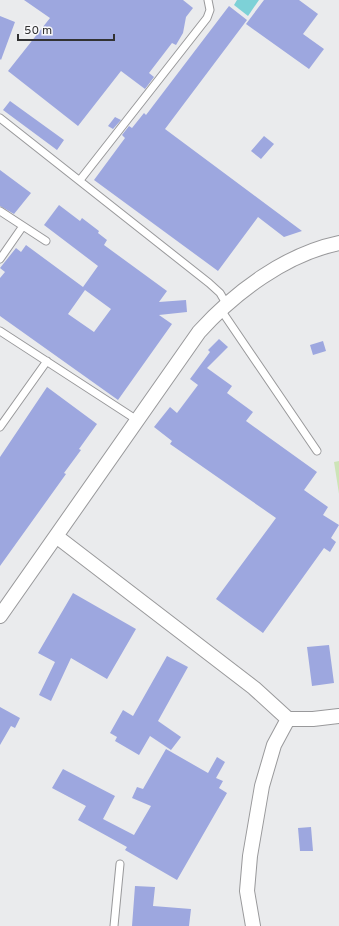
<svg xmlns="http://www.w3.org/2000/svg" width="339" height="926" viewBox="0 0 339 926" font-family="Overpass,sans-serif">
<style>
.green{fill:#cde4b8}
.water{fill:#7dd1d7}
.building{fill:#9da7df;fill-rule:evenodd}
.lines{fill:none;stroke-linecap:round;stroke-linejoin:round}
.lane-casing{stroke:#99999b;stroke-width:9}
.street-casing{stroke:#99999b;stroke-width:16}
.lane{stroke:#fff;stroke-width:7}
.street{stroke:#fff;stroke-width:14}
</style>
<rect width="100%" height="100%" fill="#eaebed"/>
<path class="green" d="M 339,461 L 339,494 L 334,462 Z"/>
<path class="water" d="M 237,0 L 259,0 L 248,16 L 234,5 Z"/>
<path class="building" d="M 24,0 L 183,0 L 193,8 L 186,17 L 183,33 L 176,45 L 172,43 L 149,73 L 154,77 L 145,89 L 121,71 L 78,126 L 8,71 L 50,18 Z
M 264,0 L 299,0 L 318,14 L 303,34 L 324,49 L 309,69 L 246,24 Z
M 229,6 L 247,20 L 165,129 L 302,231 L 284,237 L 258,217 L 218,271 L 94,180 L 125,138 L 122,135 L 129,126 L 132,128 L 144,113 L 146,115 Z
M 0,16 L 15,22 L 1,60 L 0,59 Z
M 10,101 L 64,140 L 57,150 L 3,110 Z
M 115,117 L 121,120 L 113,129 L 108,126 Z
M 264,136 L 274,144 L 261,159 L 251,151 Z
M 0,170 L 31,193 L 14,214 L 0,206 Z
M 59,205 L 80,221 L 82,218 L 99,231 L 98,233 L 107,240 L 104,245 L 167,291 L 159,302 L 186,300 L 187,312 L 159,315 L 172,324 L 118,400 L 0,316 L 0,278 L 5,272 L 0,268 L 16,248 L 21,252 L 26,245 L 83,287 L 98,266 L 44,225 ZM 85,290 L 111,309 L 94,332 L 68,314 Z
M 219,339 L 228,347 L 207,368 L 232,386 L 227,393 L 253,412 L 246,421 L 317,472 L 304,490 L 328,507 L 323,515 L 339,525 L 331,538 L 336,542 L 330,552 L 324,548 L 263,633 L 216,599 L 276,518 L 170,444 L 172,441 L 154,427 L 170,407 L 177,413 L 198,385 L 190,379 L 210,352 L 208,350 Z
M 323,341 L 326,351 L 313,355 L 310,345 Z
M 47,387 L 97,424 L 79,449 L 81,450 L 64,473 L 66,474 L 0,566 L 0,457 Z
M 73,593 L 136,629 L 107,679 L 71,658 L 51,701 L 39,695 L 55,662 L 38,653 Z
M 329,645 L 334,683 L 312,686 L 307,647 Z
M 167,656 L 188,667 L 158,721 L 181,737 L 171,750 L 150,736 L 139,755 L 115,741 L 117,737 L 110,733 L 123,710 L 133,716 Z
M 0,707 L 20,718 L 15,728 L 11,726 L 0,745 Z
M 166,749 L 208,773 L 217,757 L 225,762 L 216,778 L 223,781 L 219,788 L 227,793 L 177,880 L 125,850 L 127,847 L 78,820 L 86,806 L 52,788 L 63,769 L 115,796 L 103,819 L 134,835 L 151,806 L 132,798 L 137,787 L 143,789 Z
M 311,827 L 313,851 L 300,851 L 298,828 Z
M 135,886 L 155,887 L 153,906 L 191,909 L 189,926 L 132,926 Z"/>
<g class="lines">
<defs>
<path id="lane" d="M 0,118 L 209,283 L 220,293 L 227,305
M 80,180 L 207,18 L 210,10 L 208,0
M 0,211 L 46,241
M 0,259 L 23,226
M 221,310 L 317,451
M 0,331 L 137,420
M 0,427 L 47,361
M 114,926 L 120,864"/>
<path id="street" d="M 56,536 L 254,688 L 288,719
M 0,616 L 199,332 C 235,292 286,254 339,243
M 253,926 L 247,891 L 250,856 L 262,786 L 274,745 L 288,719 L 313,719 L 339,716"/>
</defs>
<use href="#lane" class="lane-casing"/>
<use href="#street" class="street-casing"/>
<use href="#lane" class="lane"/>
<use href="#street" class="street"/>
</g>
<path d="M18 34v6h96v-6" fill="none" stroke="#323233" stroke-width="2"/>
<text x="24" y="34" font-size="12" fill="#323233" stroke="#f8f8fa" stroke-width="3" paint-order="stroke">50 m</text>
</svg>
